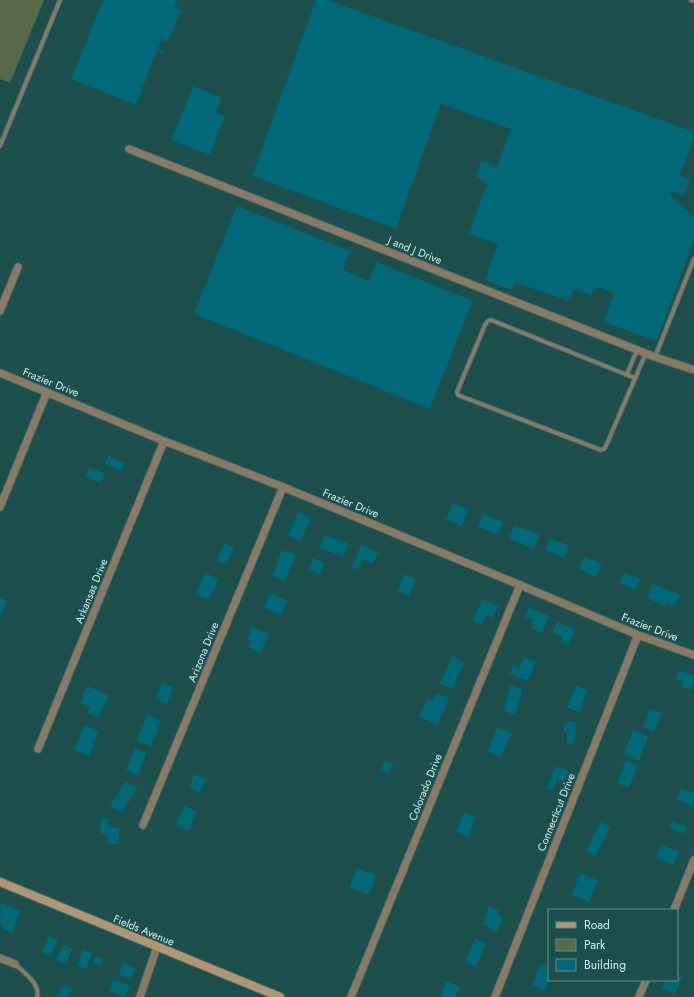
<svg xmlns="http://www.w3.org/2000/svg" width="694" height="997" viewBox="0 0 694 997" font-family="Jost,sans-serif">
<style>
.green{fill:#586949}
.building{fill:#006877}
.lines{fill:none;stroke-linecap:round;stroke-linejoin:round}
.lane-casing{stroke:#3f706d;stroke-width:5.5}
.street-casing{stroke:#3f706d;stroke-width:9}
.secondary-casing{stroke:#3f706d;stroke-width:10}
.lane{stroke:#8b7964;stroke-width:3.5}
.street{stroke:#8b7964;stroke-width:7}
.secondary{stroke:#b19574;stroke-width:8}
.labels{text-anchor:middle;stroke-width:3;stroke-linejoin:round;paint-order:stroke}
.street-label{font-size:11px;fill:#c7f2ef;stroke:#1d4f4d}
</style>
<rect width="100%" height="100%" fill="#1d4f4d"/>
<path class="green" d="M 0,0 L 44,0 L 10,83 L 0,79 Z"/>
<path class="building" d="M 103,0 L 177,0 L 174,8 L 181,10 L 168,42 L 162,40 L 158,49 L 165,51 L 164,54 L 157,51 L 136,105 L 71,79 Z
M 316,0 L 328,0 L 694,132 L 694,138 L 680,176 L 690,179 L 684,196 L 671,191 L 670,195 L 694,216 L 694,239 L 657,341 L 603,322 L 614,293 L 598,287 L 591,295 L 573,289 L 568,301 L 515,282 L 512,290 L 485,280 L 498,244 L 469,234 L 487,184 L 476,176 L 481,161 L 497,166 L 511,129 L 441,104 L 396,229 L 252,176 Z
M 193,86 L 222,98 L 216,113 L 225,117 L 210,155 L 171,140 Z
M 237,206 L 350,251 L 343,270 L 369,281 L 376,262 L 473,301 L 430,409 L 194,314 Z
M 108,456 L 125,463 L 121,471 L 105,464 Z
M 89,467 L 105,473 L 101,483 L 85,477 Z
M 453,503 L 469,509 L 462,526 L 446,520 Z
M 298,512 L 311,517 L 301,541 L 288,536 Z
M 483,514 L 504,522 L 499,535 L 478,527 Z
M 514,525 L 540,535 L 534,549 L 509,539 Z
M 325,535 L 349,544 L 343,557 L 320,548 Z
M 550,538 L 569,546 L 564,558 L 545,550 Z
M 224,543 L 234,548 L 226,565 L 217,561 Z
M 361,545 L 378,552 L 373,564 L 362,559 L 358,570 L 352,568 Z
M 282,550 L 296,555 L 285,581 L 272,576 Z
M 584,556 L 602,564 L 596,577 L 579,569 Z
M 313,558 L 324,563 L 320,574 L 308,569 Z
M 624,572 L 640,579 L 635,590 L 619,583 Z
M 205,573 L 219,579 L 209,600 L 195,594 Z
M 404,574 L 416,579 L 409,596 L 397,591 Z
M 653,584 L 680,595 L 675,607 L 667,603 L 666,606 L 647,598 Z
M 270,593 L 287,600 L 281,615 L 264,608 Z
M 0,598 L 7,601 L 0,618 Z
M 482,599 L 498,606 L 493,618 L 486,615 L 482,625 L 473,621 Z
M 529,608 L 549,616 L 542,633 L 530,628 L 534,620 L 525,617 Z
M 557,622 L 575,629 L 568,645 L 560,642 L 562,637 L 552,633 Z
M 252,627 L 269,634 L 261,653 L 248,647 L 251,641 L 247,639 Z
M 452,656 L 464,662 L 453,689 L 440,684 Z
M 524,657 L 536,662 L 528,681 L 510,674 L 513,666 L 519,669 Z
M 679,670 L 694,676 L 694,683 L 691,690 L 680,686 L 682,681 L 675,679 Z
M 162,683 L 173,687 L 167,704 L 155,699 Z
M 511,685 L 523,689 L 515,715 L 503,711 Z
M 576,685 L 588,690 L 579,712 L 567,707 Z
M 87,686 L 109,695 L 99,718 L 87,713 L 90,707 L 80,703 Z
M 436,693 L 449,698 L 438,725 L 419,717 L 428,698 L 433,700 Z
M 650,709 L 662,713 L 654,732 L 643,727 Z
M 147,715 L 161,721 L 151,747 L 137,741 Z
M 565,721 L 576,722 L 574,744 L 566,743 L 567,732 L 563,731 Z
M 84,725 L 99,731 L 89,756 L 74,750 Z
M 497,727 L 512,733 L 501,757 L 488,752 Z
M 633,730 L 648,737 L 639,760 L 624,754 Z
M 135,748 L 147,753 L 138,775 L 126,770 Z
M 384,760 L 393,764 L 388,774 L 380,771 Z
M 626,760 L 638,765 L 629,788 L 617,783 Z
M 555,766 L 568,771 L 564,782 L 557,779 L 553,791 L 547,788 Z
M 194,774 L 206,779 L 200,792 L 189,788 Z
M 125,781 L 137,788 L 122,813 L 110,806 Z
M 681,788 L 694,793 L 694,802 L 692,806 L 676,799 Z
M 184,806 L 197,811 L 189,831 L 176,826 Z
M 464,812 L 476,817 L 468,837 L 456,832 Z
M 101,817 L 109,818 L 108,827 L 119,828 L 119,844 L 107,844 L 108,834 L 100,833 Z
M 672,821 L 687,827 L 684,834 L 669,828 Z
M 600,822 L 610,827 L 596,856 L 586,851 Z
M 662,845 L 679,852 L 673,865 L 656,858 Z
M 356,868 L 376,875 L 369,895 L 349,888 Z
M 581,873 L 598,880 L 589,902 L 571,895 Z
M 1,903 L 21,911 L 12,933 L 2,928 L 3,924 L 0,923 Z
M 489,906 L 499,910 L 497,915 L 503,917 L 497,933 L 489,930 L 490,927 L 482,924 Z
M 49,936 L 58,940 L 51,957 L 42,953 Z
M 475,938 L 486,943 L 476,967 L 465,962 Z
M 63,945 L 72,949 L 66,964 L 56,961 Z
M 83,949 L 92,953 L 86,969 L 77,966 Z
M 96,956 L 103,959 L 100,965 L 93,962 Z
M 123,963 L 136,968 L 131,979 L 119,974 Z
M 540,964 L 549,967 L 549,980 L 545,991 L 532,985 Z
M 677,973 L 683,976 L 675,994 L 662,989 L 666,980 L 677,980 Z
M 113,980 L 130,986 L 125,997 L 109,991 Z
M 446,981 L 460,987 L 455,997 L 440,997 Z
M 61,985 L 72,989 L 69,997 L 56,997 Z"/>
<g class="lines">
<defs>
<path id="lane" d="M 691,0 L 694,1
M 0,146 L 60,0
M 655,357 L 694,259
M 627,374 L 637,350
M 635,378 L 491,320 L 488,321 L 485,325 L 457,392 L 458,395 L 463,397 L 601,450 L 604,449 L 606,446 L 646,353
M 15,964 C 23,972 41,984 37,997"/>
<path id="street" d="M 129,149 L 655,357 L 694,370
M 0,311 L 18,267
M 0,373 L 164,441 L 283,487 L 520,585 L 638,635 L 694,655
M 0,507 L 47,392
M 38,749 L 164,441
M 143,825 L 283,487
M 674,910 L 694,860
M 0,958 L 15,964
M 140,997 L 157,947
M 351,997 L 520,585
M 495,997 L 638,635
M 639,997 L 646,980"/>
<path id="secondary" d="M 0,882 L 280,997"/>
</defs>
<use href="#lane" class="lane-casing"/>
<use href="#street" class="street-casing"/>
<use href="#secondary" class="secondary-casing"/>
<use href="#lane" class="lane"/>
<use href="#street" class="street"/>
<use href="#secondary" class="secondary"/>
</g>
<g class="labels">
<g class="street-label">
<text transform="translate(415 250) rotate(22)" y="4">J and J Drive</text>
<text transform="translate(51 382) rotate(22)" y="4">Frazier Drive</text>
<text transform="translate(351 503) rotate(22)" y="4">Frazier Drive</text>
<text transform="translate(91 591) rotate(-68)" y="4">Arkansas Drive</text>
<text transform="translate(650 627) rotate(21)" y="4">Frazier Drive</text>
<text transform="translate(203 652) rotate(-68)" y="4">Arizona Drive</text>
<text transform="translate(425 787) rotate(-68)" y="4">Colorado Drive</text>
<text transform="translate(556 812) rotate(-68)" y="4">Connecticut Drive</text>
<text transform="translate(144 930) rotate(22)" y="4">Fields Avenue</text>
</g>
</g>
<rect x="548" y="909" width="130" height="72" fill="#1d4f4d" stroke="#61908e"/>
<rect x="556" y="922" width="20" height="6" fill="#b19574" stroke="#61908e"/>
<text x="584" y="929" font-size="12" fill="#c7f2ef">Road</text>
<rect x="556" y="939" width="20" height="12" fill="#586949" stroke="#61908e"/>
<text x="584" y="949" font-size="12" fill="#c7f2ef">Park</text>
<rect x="556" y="959" width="20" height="12" fill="#006877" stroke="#61908e"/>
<text x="584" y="969" font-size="12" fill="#c7f2ef">Building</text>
</svg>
